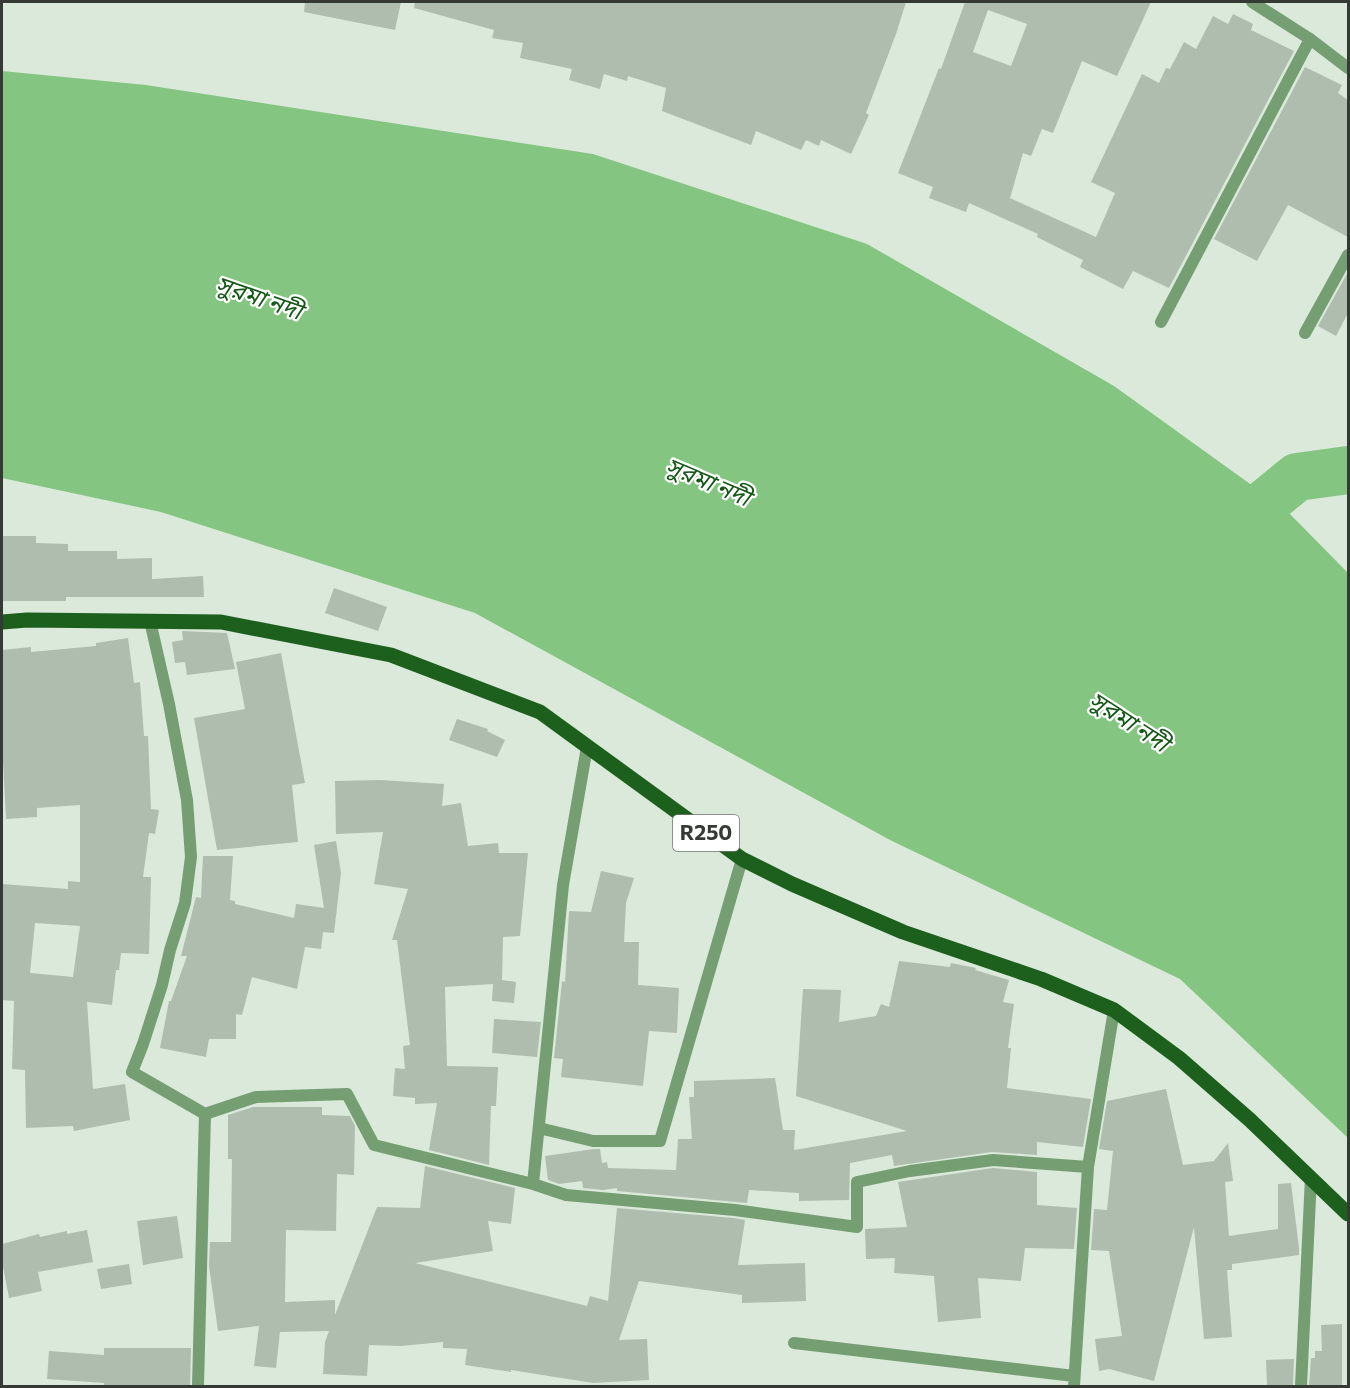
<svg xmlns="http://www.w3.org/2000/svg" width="1350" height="1388" viewBox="0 0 1350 1388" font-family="Commissioner,'Noto Sans Bengali',sans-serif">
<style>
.water{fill:#84c581}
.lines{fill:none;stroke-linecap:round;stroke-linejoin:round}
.river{stroke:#84c581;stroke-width:48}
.building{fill:#afbdae;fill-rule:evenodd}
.minor{stroke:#759f73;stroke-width:12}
.tertiary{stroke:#759f73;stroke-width:12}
.primary{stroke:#1d601e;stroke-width:15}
.labels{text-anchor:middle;stroke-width:4.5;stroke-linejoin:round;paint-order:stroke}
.shield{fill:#fff;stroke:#727671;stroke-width:1.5}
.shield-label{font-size:21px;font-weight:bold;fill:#353b34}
.water-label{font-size:24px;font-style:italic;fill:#155717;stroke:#fff}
</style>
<rect width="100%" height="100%" fill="#dae9d9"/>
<path class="water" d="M 2,71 L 146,85 L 593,154 L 867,244 L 1114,386 L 1285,509 L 1348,573 L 1348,1138 L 1180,979 L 890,840 L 475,613 L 161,512 L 2,478 Z"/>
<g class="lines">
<path class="river" d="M 1220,540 L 1297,477 L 1348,470"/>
</g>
<path class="building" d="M 305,2 L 401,2 L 395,30 L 304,12 Z
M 415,2 L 906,2 L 896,34 L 866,113 L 869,115 L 851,154 L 821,140 L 819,146 L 806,140 L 801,150 L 756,131 L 751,145 L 662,111 L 666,88 L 628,76 L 627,81 L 604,74 L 600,89 L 569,80 L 572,69 L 520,58 L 523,43 L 492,38 L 494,30 L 414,8 Z
M 965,2 L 1151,2 L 1117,76 L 1082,61 L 1053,133 L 1042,129 L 1031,156 L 1023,153 L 1010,198 L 1096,237 L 1115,193 L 1091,182 L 1142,74 L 1159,83 L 1166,68 L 1170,69 L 1184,42 L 1196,49 L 1213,16 L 1228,24 L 1233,14 L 1253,24 L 1251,30 L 1294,51 L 1169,288 L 1133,271 L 1123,289 L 1080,267 L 1083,260 L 1037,237 L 1038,234 L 969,203 L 966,212 L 929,198 L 933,187 L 898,173 L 939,68 L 941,69 ZM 988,10 L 1027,24 L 1011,66 L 973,52 Z
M 1305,67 L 1342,85 L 1338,93 L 1348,100 L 1348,237 L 1288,205 L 1257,261 L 1214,239 Z
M 1348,272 L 1348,313 L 1336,336 L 1318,326 Z
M 2,536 L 36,536 L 36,543 L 68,544 L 68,551 L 117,551 L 117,559 L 152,558 L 152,579 L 203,576 L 204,597 L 66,597 L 66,601 L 2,601 Z
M 334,588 L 387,607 L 378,631 L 325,613 Z
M 182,631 L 227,633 L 235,669 L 187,675 L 185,662 L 175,663 L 172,642 L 183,640 Z
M 128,638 L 134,683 L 140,682 L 144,736 L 148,736 L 151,809 L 159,810 L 155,834 L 149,833 L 143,877 L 151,877 L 149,954 L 121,953 L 119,970 L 116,970 L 112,1005 L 87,1002 L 93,1089 L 125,1084 L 130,1120 L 74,1131 L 73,1126 L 26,1128 L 25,1070 L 12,1069 L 14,1001 L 2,1000 L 2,884 L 68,889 L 68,881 L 80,882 L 80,805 L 37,808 L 37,817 L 6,819 L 3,761 L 2,762 L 2,650 L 31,647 L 31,652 L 96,646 L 96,643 ZM 35,923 L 80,926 L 73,977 L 30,973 Z
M 281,653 L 305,783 L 292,785 L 298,842 L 217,850 L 194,718 L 245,709 L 236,662 Z
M 457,719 L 488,729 L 487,731 L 505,740 L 497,757 L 449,740 Z
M 380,780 L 444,784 L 442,806 L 461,803 L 468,846 L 498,843 L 499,853 L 528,853 L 520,936 L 503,937 L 502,980 L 516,982 L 514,1003 L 492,1001 L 493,984 L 445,987 L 447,1066 L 498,1067 L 496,1106 L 491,1106 L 489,1165 L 429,1150 L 437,1103 L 415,1104 L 415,1098 L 393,1096 L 395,1068 L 405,1069 L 403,1046 L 410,1045 L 397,940 L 392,940 L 408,889 L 374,884 L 383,832 L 336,834 L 335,781 Z
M 336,841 L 341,873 L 334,933 L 323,932 L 321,949 L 305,947 L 297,989 L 252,977 L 242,1015 L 236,1014 L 236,1039 L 209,1039 L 206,1057 L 160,1048 L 169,1001 L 171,1001 L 187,956 L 181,956 L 196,897 L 201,898 L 203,856 L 233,856 L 230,900 L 235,901 L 235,904 L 294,918 L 296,904 L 324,908 L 314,845 Z
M 601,871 L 634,878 L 626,903 L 624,942 L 639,942 L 638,985 L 679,988 L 677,1033 L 649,1031 L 643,1086 L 561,1077 L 563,1059 L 554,1058 L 562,981 L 565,982 L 569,911 L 591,912 Z
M 899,961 L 950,967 L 951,963 L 976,968 L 975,970 L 1009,980 L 1003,1002 L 1014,1004 L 1008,1048 L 1011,1048 L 1007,1088 L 1091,1099 L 1083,1147 L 1037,1142 L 1037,1155 L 992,1152 L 894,1166 L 892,1155 L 850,1163 L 849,1200 L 799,1201 L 799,1193 L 749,1190 L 747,1203 L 617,1191 L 617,1188 L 603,1190 L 583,1188 L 582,1181 L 559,1184 L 548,1180 L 545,1156 L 594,1149 L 600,1149 L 602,1163 L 607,1162 L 608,1168 L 676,1170 L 678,1139 L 692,1139 L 689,1097 L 694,1097 L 694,1081 L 775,1078 L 783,1130 L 795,1130 L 794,1150 L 907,1131 L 796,1096 L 803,989 L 841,990 L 839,1022 L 876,1016 L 881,1004 L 889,1007 Z
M 494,1019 L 541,1022 L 537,1057 L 492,1053 Z
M 1166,1089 L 1183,1165 L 1214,1161 L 1228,1143 L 1233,1181 L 1225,1182 L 1229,1236 L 1278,1229 L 1278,1184 L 1291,1183 L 1299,1248 L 1299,1255 L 1232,1264 L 1232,1270 L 1227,1270 L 1232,1337 L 1204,1339 L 1194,1227 L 1154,1381 L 1109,1369 L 1099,1371 L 1095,1339 L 1122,1336 L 1109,1251 L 1091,1250 L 1094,1209 L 1107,1210 L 1113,1151 L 1099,1149 L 1107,1101 Z
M 253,1107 L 322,1107 L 322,1115 L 350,1116 L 355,1126 L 354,1175 L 337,1174 L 336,1231 L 286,1230 L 285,1302 L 335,1300 L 335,1315 L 377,1207 L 420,1208 L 425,1166 L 515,1188 L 511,1224 L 488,1221 L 493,1251 L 415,1263 L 587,1306 L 590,1296 L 608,1301 L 617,1208 L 734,1218 L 745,1220 L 738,1265 L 805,1263 L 806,1301 L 742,1303 L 742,1295 L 639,1281 L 619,1340 L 647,1339 L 649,1380 L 593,1383 L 511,1370 L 511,1372 L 465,1365 L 467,1349 L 443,1348 L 443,1342 L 401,1346 L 369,1345 L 367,1376 L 323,1374 L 325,1342 L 329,1331 L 280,1332 L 276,1368 L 254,1366 L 259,1326 L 218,1331 L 209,1266 L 210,1242 L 231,1242 L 232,1159 L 228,1159 L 228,1115 Z
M 993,1168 L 1037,1172 L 1037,1205 L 1077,1208 L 1074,1249 L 1025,1248 L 1021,1281 L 978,1278 L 981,1318 L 938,1322 L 934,1276 L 894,1273 L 895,1258 L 866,1259 L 865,1229 L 907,1227 L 898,1182 Z
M 177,1216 L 183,1258 L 143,1265 L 137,1221 Z
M 87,1230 L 93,1262 L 38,1272 L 42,1291 L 9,1298 L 2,1261 L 2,1244 L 39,1234 L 40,1237 L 67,1231 L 67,1234 Z
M 129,1264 L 132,1284 L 101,1289 L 97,1269 Z
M 1342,1324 L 1342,1386 L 1309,1386 L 1311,1358 L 1315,1358 L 1315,1351 L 1322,1351 L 1321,1325 Z
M 104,1348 L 191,1348 L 190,1386 L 104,1386 L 104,1383 L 47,1379 L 49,1351 L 104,1355 Z
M 1294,1359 L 1293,1386 L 1267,1386 L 1266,1360 Z"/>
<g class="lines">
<path class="minor" d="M 1161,322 L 1310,39
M 1305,333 L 1348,255
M 150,621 L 169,704 L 187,800 L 191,857 L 185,903 L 170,950 L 162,985 L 143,1044 L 132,1072 L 205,1114
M 539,1128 L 593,1141 L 660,1141 L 742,859
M 533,1184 L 566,1195 L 735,1210 L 857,1227 L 857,1182 L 910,1171 L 993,1160 L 1088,1167
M 794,1343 L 1074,1376
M 198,1386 L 205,1114 L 256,1097 L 347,1094 L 374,1145 L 533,1184 L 563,885 L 587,747
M 1074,1386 L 1088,1167 L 1114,1010
M 1301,1386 L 1311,1177"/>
<path class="tertiary" d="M 1252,2 L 1310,39 L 1348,68"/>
<path class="primary" d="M 2,622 L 27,620 L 221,622 L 391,655 L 540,712 L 742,859 L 792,884 L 903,932 L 1041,979 L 1114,1010 L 1179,1058 L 1250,1120 L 1348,1214"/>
</g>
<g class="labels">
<rect class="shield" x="673" y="815" width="66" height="36" rx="4.5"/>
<g class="shield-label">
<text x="706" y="840">R250</text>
</g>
<g class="water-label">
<text transform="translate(259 298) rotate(19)" y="8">সুরমা নদী</text>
<text transform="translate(708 482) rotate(23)" y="8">সুরমা নদী</text>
<text transform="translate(1129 722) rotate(33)" y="8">সুরমা নদী</text>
</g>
</g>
<rect width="1350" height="1388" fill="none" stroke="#353b34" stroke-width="6"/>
</svg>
